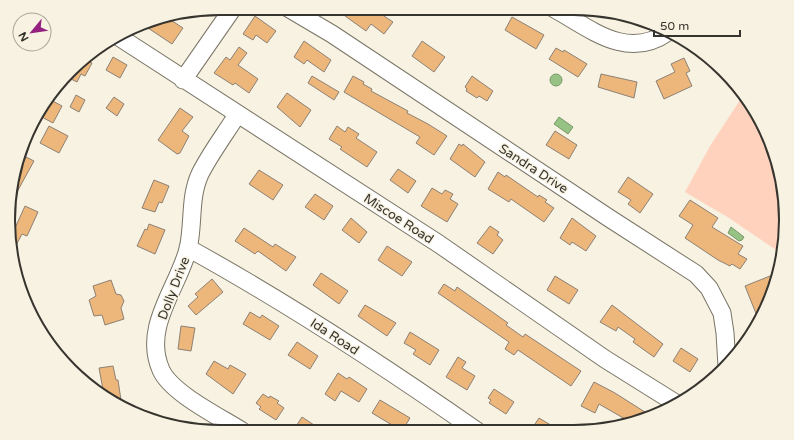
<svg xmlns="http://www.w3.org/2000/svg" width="794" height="440" viewBox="0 0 794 440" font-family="'Varela Round',sans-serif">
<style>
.green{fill:#ffd2be}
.water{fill:#96c384;stroke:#79986a}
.building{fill:#edb67b;stroke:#8d8175}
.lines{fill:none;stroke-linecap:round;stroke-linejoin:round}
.minor-casing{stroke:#797465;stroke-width:19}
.minor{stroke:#fff;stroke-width:17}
.labels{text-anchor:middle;stroke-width:3;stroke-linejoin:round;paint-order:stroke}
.street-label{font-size:13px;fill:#36342e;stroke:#f7f2e1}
.rim{fill:none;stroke:#36342e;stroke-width:2}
</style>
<rect width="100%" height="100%" fill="#f7f2e1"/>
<path class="green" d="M 744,94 L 779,165 L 784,248 L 782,254 L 729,218 L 685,192 L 710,146 Z"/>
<path class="water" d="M550 80a6 6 0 1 1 12 0a6 6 0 1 1-12 0Z
M 559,117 L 573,127 L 568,134 L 554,124 Z
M 731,227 L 744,237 L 742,240 L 739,241 L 728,233 Z"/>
<path class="building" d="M 334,8 L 372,8 L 393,22 L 384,34 L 371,24 L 366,31 Z
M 255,16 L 276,31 L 267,43 L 256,35 L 253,40 L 243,34 Z
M 166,17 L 183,28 L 172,44 L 148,28 L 154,19 Z
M 512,17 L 544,35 L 536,49 L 505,30 Z
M 304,41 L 331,60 L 324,72 L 307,60 L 304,64 L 294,57 Z
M 422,41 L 445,57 L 434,72 L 412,56 Z
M 239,47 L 247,53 L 238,65 L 258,79 L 249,93 L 235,83 L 233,85 L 214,73 L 226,57 L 230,60 Z
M 556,48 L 563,52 L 564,50 L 587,64 L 578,77 L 549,59 Z
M 87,56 L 89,58 L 87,61 L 92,63 L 85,76 L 81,74 L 77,82 L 67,77 Z
M 113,57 L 127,65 L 120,78 L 106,70 Z
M 684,58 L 690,71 L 686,73 L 692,86 L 664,99 L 656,81 L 675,72 L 671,64 Z
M 601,74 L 637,82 L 634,98 L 598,87 Z
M 312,76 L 339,92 L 334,100 L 308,83 Z
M 353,76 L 364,82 L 363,84 L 372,89 L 371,91 L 408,111 L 407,113 L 428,124 L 447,136 L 434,155 L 416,143 L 420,137 L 344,92 Z
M 472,76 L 493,91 L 487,101 L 479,96 L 477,98 L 466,91 L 467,89 L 465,87 Z
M 287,93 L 311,110 L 300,127 L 277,107 Z
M 76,95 L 85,100 L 79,112 L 70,107 Z
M 114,97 L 124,104 L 117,116 L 106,108 Z
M 47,98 L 62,106 L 53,123 L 38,115 Z
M 180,108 L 193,117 L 182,131 L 189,136 L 180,153 L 177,154 L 158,140 Z
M 49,126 L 68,136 L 59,153 L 40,143 Z
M 337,126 L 345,132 L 348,127 L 359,134 L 356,138 L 377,152 L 367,167 L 340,149 L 342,147 L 329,139 Z
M 555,131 L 577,145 L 569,159 L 546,145 Z
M 459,144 L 462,146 L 463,144 L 485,162 L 475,177 L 450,159 Z
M 20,154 L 34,161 L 12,201 L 15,165 Z
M 398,169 L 416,181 L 408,193 L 390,180 Z
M 259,170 L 283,185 L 273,200 L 249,184 Z
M 498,172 L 505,177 L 506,175 L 538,197 L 539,195 L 547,200 L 545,202 L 554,208 L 544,222 L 511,199 L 509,202 L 488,189 Z
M 628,177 L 653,194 L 640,213 L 628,204 L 631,200 L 618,192 Z
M 154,180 L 169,186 L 162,203 L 159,202 L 155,212 L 142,208 Z
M 432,188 L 442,194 L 445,190 L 453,194 L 450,199 L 458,204 L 447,222 L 421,206 Z
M 315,194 L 333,206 L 324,220 L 305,207 Z
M 690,200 L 718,218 L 712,227 L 743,246 L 738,254 L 747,259 L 740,269 L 732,264 L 730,266 L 718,260 L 685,238 L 693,225 L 679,216 Z
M 25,206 L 38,212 L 27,236 L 22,234 L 13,251 L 10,239 Z
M 351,218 L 367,232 L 359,243 L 342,230 Z
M 572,218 L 596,236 L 586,251 L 572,242 L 570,245 L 560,238 Z
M 149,224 L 165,230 L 155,254 L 137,246 L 145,229 L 147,230 Z
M 490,226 L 499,232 L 497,235 L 503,240 L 493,254 L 477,243 Z
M 244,228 L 273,247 L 275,244 L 296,257 L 286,271 L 258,251 L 255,254 L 235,241 Z
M 387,246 L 412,262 L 402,276 L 378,260 Z
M 321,273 L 348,291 L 339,304 L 313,285 Z
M 775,274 L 759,321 L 745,286 Z
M 555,276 L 578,290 L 569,304 L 547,290 Z
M 212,279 L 223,292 L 196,315 L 188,306 L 198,297 L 195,294 Z
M 111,280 L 116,294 L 121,295 L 124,301 L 121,308 L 124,319 L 105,325 L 102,315 L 94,316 L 89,300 L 96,296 L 93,286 Z
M 444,284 L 455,291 L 457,287 L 508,323 L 506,325 L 523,337 L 525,334 L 581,371 L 571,386 L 518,350 L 514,355 L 505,349 L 509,342 L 438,293 Z
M 365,305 L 396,323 L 387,336 L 358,316 Z
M 612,305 L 663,344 L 654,357 L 633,342 L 635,339 L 618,327 L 616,331 L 600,322 Z
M 250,312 L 260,318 L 262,315 L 279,326 L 270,340 L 243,324 Z
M 181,326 L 195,328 L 191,351 L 178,349 Z
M 410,332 L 439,350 L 430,365 L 413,354 L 416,350 L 404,343 Z
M 297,342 L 318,356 L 310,369 L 288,355 Z
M 681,348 L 698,359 L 690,372 L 673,361 Z
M 458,357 L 466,362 L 462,368 L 475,376 L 467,390 L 446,377 Z
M 214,361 L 228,369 L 230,365 L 246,374 L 233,394 L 206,374 Z
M 113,366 L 116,380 L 118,380 L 122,407 L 114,403 L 104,395 L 99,368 Z
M 338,373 L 347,379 L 349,377 L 367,389 L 359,402 L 341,391 L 335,401 L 325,394 Z
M 594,382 L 615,393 L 648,414 L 645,420 L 632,423 L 599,404 L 595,413 L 581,406 Z
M 494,389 L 514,402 L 506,414 L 489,403 L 491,400 L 488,398 Z
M 263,394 L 269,398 L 270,396 L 279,401 L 277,403 L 284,408 L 276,420 L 259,409 L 261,407 L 256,403 Z
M 380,400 L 410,418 L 402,431 L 372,413 Z
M 302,417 L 323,431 L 299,430 L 295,428 Z
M 539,418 L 559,430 L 531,430 Z"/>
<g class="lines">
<defs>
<path id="minor" d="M 288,8 L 332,34 L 609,218 L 696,274 L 709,288 L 722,313 L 725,333 L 727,366
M 553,8 C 591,29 627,61 668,32
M 119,37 L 439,244 L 605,359 L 677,404
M 183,80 L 233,8
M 237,115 C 225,134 210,154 200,174 C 189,198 194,224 188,249 C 178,288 142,327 161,370 C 171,393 220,417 242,431
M 188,248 C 288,303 384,366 477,431"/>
</defs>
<use href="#minor" class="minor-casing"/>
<use href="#minor" class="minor"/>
</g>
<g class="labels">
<g class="street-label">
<text transform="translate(534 168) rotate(33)" y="5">Sandra Drive</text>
<text transform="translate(399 218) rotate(33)" y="5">Miscoe Road</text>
<text transform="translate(173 288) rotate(-69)" y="5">Dolly Drive</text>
<text transform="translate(335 336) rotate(33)" y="5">Ida Road</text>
</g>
</g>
<path d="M0 0H794V440H0ZM220 15H574A205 205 0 0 1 779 220V220A205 205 0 0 1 574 425H220A205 205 0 0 1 15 220V220A205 205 0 0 1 220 15Z" fill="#f7f2e1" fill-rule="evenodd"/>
<path class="rim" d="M220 15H574A205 205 0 0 1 779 220V220A205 205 0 0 1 574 425H220A205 205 0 0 1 15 220V220A205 205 0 0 1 220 15Z"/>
<g transform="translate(32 32) rotate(241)"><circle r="19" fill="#f7f2e1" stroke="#aaa699"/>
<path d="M0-3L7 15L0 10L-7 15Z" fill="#942180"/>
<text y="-6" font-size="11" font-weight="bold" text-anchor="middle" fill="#36342e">N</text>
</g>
<path d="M654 30v6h86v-6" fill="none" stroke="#36342e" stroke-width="2"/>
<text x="660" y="30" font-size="12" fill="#36342e" stroke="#f7f2e1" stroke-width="3" paint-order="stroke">50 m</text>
</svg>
